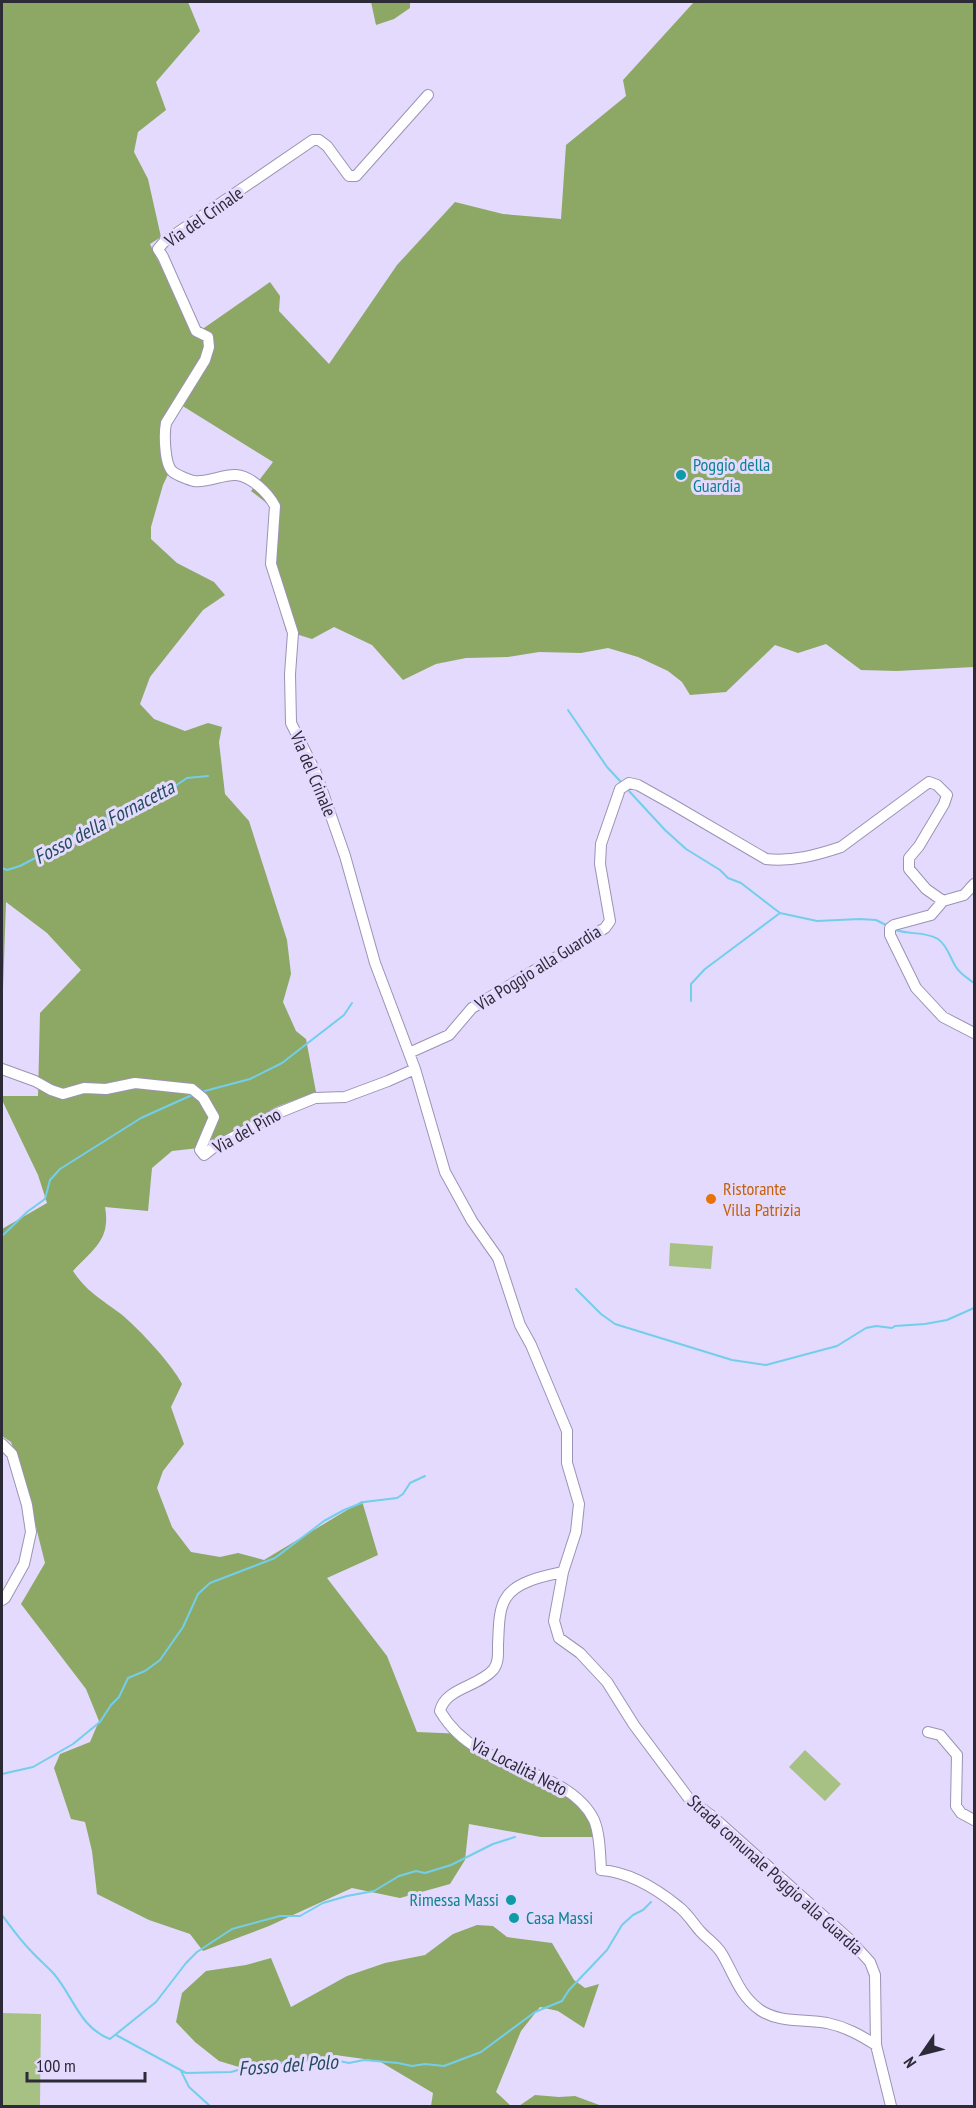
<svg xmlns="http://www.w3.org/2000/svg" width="976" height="2108" viewBox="0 0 976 2108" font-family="'PT Sans Narrow',sans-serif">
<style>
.green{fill:#a7c184}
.forest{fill:#8ca864}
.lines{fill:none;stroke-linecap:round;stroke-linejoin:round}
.stream{stroke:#73ceec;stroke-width:2}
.minor-casing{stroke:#9b93b4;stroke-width:12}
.minor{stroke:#fff;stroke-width:10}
.culture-dot{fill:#0f9aa8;stroke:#e3dafe;stroke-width:2}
.food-dot{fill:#e8710a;stroke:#e3dafe;stroke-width:2}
.labels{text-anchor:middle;stroke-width:6;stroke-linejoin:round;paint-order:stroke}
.street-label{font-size:18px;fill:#2d2a37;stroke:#e3dafe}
.culture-label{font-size:18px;fill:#0d838f;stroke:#e3dafe;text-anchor:start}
.food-label{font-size:18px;fill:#c56008;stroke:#e3dafe;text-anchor:start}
.water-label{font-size:20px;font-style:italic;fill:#234c59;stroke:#e3dafe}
</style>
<rect width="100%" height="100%" fill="#e3dafe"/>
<path class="green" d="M 670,1243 L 713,1246 L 711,1269 L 669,1266 Z
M 805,1750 L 841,1784 L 825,1801 L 789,1767 Z
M 2,2013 L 41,2014 L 40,2106 L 2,2106 Z"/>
<path class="forest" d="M 2,2 L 188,2 L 200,31 L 156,82 L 166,110 L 138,132 L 134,152 L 148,179 L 161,237 L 150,244 L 190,326 L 204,328 L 270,282 L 280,296 L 279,311 L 329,364 L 397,265 L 455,202 L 503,214 L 561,219 L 566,145 L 626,96 L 623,80 L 694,2 L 974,2 L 974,667 L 897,671 L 861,670 L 826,644 L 798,653 L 775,645 L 726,692 L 690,695 L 682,682 L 668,671 L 638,657 L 608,648 L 581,653 L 539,652 L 508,657 L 466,658 L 436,664 L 403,680 L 372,645 L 334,627 L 312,639 L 286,631 L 267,563 L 273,508 L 251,491 L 273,462 L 181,405 L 166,433 L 172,466 L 163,485 L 151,527 L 151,539 L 177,563 L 214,582 L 225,595 L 203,610 L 150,677 L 140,704 L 154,719 L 185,731 L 208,723 L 222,727 L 219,742 L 225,794 L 249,821 L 287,940 L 291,974 L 283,1002 L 296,1031 L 306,1039 L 316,1092 L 276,1107 L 208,1147 L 172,1151 L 152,1168 L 148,1211 L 105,1207 C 111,1240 93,1249 73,1271 C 87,1292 101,1299 121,1314 C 139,1329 172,1364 182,1384 L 171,1407 L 184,1444 L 163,1471 L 157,1488 L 172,1527 L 191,1552 L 220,1557 L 238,1553 L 264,1560 L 362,1501 L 378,1555 L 327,1578 L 387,1656 L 417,1732 L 465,1734 L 486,1746 L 566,1783 L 598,1815 L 600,1837 L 541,1837 L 469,1824 L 465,1860 L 450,1884 L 400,1898 L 352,1888 L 269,1926 L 203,1951 L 190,1934 L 149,1920 L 97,1894 L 92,1851 L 85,1822 L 71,1819 L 54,1768 L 60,1754 L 90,1742 L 99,1721 L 86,1689 L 21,1604 L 45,1563 L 25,1483 L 11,1442 L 2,1436 L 2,1229 L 47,1203 L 38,1175 L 2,1100 L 2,1096 L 38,1096 L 40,1013 L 81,970 L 47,933 L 6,902 L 2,1018 Z
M 371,2 L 410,2 L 410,8 L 394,19 L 376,25 Z
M 477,1925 L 493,1926 L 507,1937 L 552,1943 L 574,1980 L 585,1988 L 599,1984 L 584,2028 L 558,2011 L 540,2007 L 521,2031 L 496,2092 L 511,2106 L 431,2106 L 433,2093 L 379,2061 L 335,2055 L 279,2064 L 239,2067 L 219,2061 L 195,2042 L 176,2022 L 182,1993 L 206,1971 L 246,1965 L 271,1958 L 291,2007 L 347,1976 L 385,1963 L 425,1955 L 453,1934 Z
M 535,2095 L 559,2097 L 575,2096 L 602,2106 L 519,2106 Z"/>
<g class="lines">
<path class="stream" d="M 568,710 L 607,767 L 621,782
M 629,791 L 665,830 L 686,849 L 720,870 L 728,878 L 741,883 L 780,913 L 817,921 L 860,919 L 876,920 L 888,926
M 2,868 L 7,870 L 20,866 L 60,845 L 77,832 L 108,817 L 162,795 L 187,778 L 208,776
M 896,930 C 910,935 924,931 938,939 C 948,946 950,958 956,967 C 960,974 969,979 974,983
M 691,1001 L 691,984 L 705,969 L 780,913
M 201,1092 L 250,1079 L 282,1063 L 344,1015 L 352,1003
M 2,1236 L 27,1212 L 45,1199 L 50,1180 L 60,1169 L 141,1118 L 192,1095
M 576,1289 L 601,1314 L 615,1324 L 732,1360 L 766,1365 L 837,1346 L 866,1328 L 876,1326 L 892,1328 L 895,1326 L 925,1324 L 947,1320 L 974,1308
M 2,1774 L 33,1767 L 73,1744 L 100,1722 L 111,1705 L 119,1697 L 128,1678 L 145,1671 L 160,1660 L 183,1627 L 198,1594 L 210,1583 L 275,1558 L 324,1521 L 344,1510 L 364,1502 L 397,1498 L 403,1494 L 410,1483 L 425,1476
M 2,1915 C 11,1927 20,1940 31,1951 C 38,1959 47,1966 54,1974 C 73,1996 80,2028 110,2039 L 156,2002 L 186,1963 L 197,1952 L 232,1929 L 280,1916 L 300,1916 L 323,1903 L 347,1896 L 374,1891 L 399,1876 L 416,1871 L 425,1873 L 451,1865 L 493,1844 L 515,1837
M 116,2035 L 186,2073 L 231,2072 L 259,2064 L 329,2059 L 349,2063 L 364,2060 L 398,2063 L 412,2066 L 425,2064 L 444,2066 L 481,2052 L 535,2012 L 562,2001 L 569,1990 L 607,1950 L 622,1925 L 633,1915 L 643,1910 L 651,1902
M 181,2071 L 189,2087 L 210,2106"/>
<defs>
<path id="minor" d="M 428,95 L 356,176 L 349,176 L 327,146 L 319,140 L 313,140 L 164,242 L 158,249 L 163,257 L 196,331 L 208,337 L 209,347 L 205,360 L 166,423 C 164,433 164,465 173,472 C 177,475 189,480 194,481 C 208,483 223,474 236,475 C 251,476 268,493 275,506 L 271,564 L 293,633 L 290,674 L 291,723 L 316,773 L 345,856 L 375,963 L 415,1069 L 445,1172 L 472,1221 L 498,1258 L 520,1325 L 531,1345 L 567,1431 L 567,1463 L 579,1504 L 576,1532 L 563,1572 L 554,1621 L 559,1638 L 580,1653 L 607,1682 L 634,1725 L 690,1800 L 712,1816 L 849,1939 L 870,1962 L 875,1975 L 876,2045 L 891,2106
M 943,901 L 931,915 L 894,925 L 890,928 L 890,935 L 916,988 L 943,1017 L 974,1033
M 409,1053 L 449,1035 L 472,1008 L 605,928 L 610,921 L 600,864 L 601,844 L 620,789 L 629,783 L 638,785 L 672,804 L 766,859 C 792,862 817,855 841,847 L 929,782 L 937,785 L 947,795 L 944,804 L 919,846 L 909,858 L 909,869 L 926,889 L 943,901 L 964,895 L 974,884
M 2,1069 L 35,1081 L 51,1090 L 63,1094 L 84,1088 L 106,1089 L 135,1083 L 192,1089 L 203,1098 L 214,1117 L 200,1150 L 204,1155 L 213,1148 L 278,1113 L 315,1098 L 345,1097 L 388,1081 L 415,1069
M 2,1444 L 12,1454 L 27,1505 L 31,1532 L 24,1564 L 5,1598 L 2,1600
M 563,1572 C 545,1576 516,1581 506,1598 C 498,1610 499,1630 498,1644 C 498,1653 499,1663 493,1670 C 478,1687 445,1688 440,1711 C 449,1726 463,1740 479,1749 C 514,1770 575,1780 594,1820 C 600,1834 600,1854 601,1870 C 629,1872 657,1889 679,1907 C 687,1913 693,1923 700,1931 C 707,1939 716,1944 722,1954 C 734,1974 739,1995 760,2010 C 779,2023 805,2019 827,2023 C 846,2027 860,2035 876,2045
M 928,1732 L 940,1735 L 957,1755 L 956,1806 L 961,1813 L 974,1820"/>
</defs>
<use href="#minor" class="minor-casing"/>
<use href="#minor" class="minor"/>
</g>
<g class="culture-dot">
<circle cx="681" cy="475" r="6"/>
<circle cx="511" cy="1900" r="6"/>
<circle cx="514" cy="1918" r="6"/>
</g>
<circle class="food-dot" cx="711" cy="1199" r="6"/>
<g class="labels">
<g class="street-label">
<text transform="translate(204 217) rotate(-35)" y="6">Via del Crinale</text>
<text transform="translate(313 774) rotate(67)" y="6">Via del Crinale</text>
<text transform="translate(538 968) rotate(-32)" y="6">Via Poggio alla Guardia</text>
<text transform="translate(247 1131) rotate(-29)" y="6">Via del Pino</text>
<text transform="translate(519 1767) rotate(27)" y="6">Via Località Neto</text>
<text transform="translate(775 1875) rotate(42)" y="6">Strada comunale Poggio alla Guardia</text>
</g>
<g class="culture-label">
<text x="693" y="471">Poggio della<tspan x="693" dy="21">Guardia</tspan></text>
<text x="499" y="1906" text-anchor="end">Rimessa Massi</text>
<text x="526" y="1924">Casa Massi</text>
</g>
<g class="food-label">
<text x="723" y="1195">Ristorante<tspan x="723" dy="21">Villa Patrizia</tspan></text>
</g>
<g class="water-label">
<text transform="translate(104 822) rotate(-28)" y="7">Fosso della Fornacetta</text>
<text transform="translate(288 2065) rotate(-4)" y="7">Fosso del Polo</text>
</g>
</g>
<rect width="976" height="2108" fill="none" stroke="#2d2a37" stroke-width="6"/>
<g transform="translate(922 2054) rotate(235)" stroke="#e3dafe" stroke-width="4.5" paint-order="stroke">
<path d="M0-4.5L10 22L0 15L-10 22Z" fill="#2d2a37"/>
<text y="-9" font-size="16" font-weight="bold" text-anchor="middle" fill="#2d2a37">N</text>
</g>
<path d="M27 2072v9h118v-9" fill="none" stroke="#2d2a37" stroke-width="3"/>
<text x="36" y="2072" font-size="18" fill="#2d2a37" stroke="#e3dafe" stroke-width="4.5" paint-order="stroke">100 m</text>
</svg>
